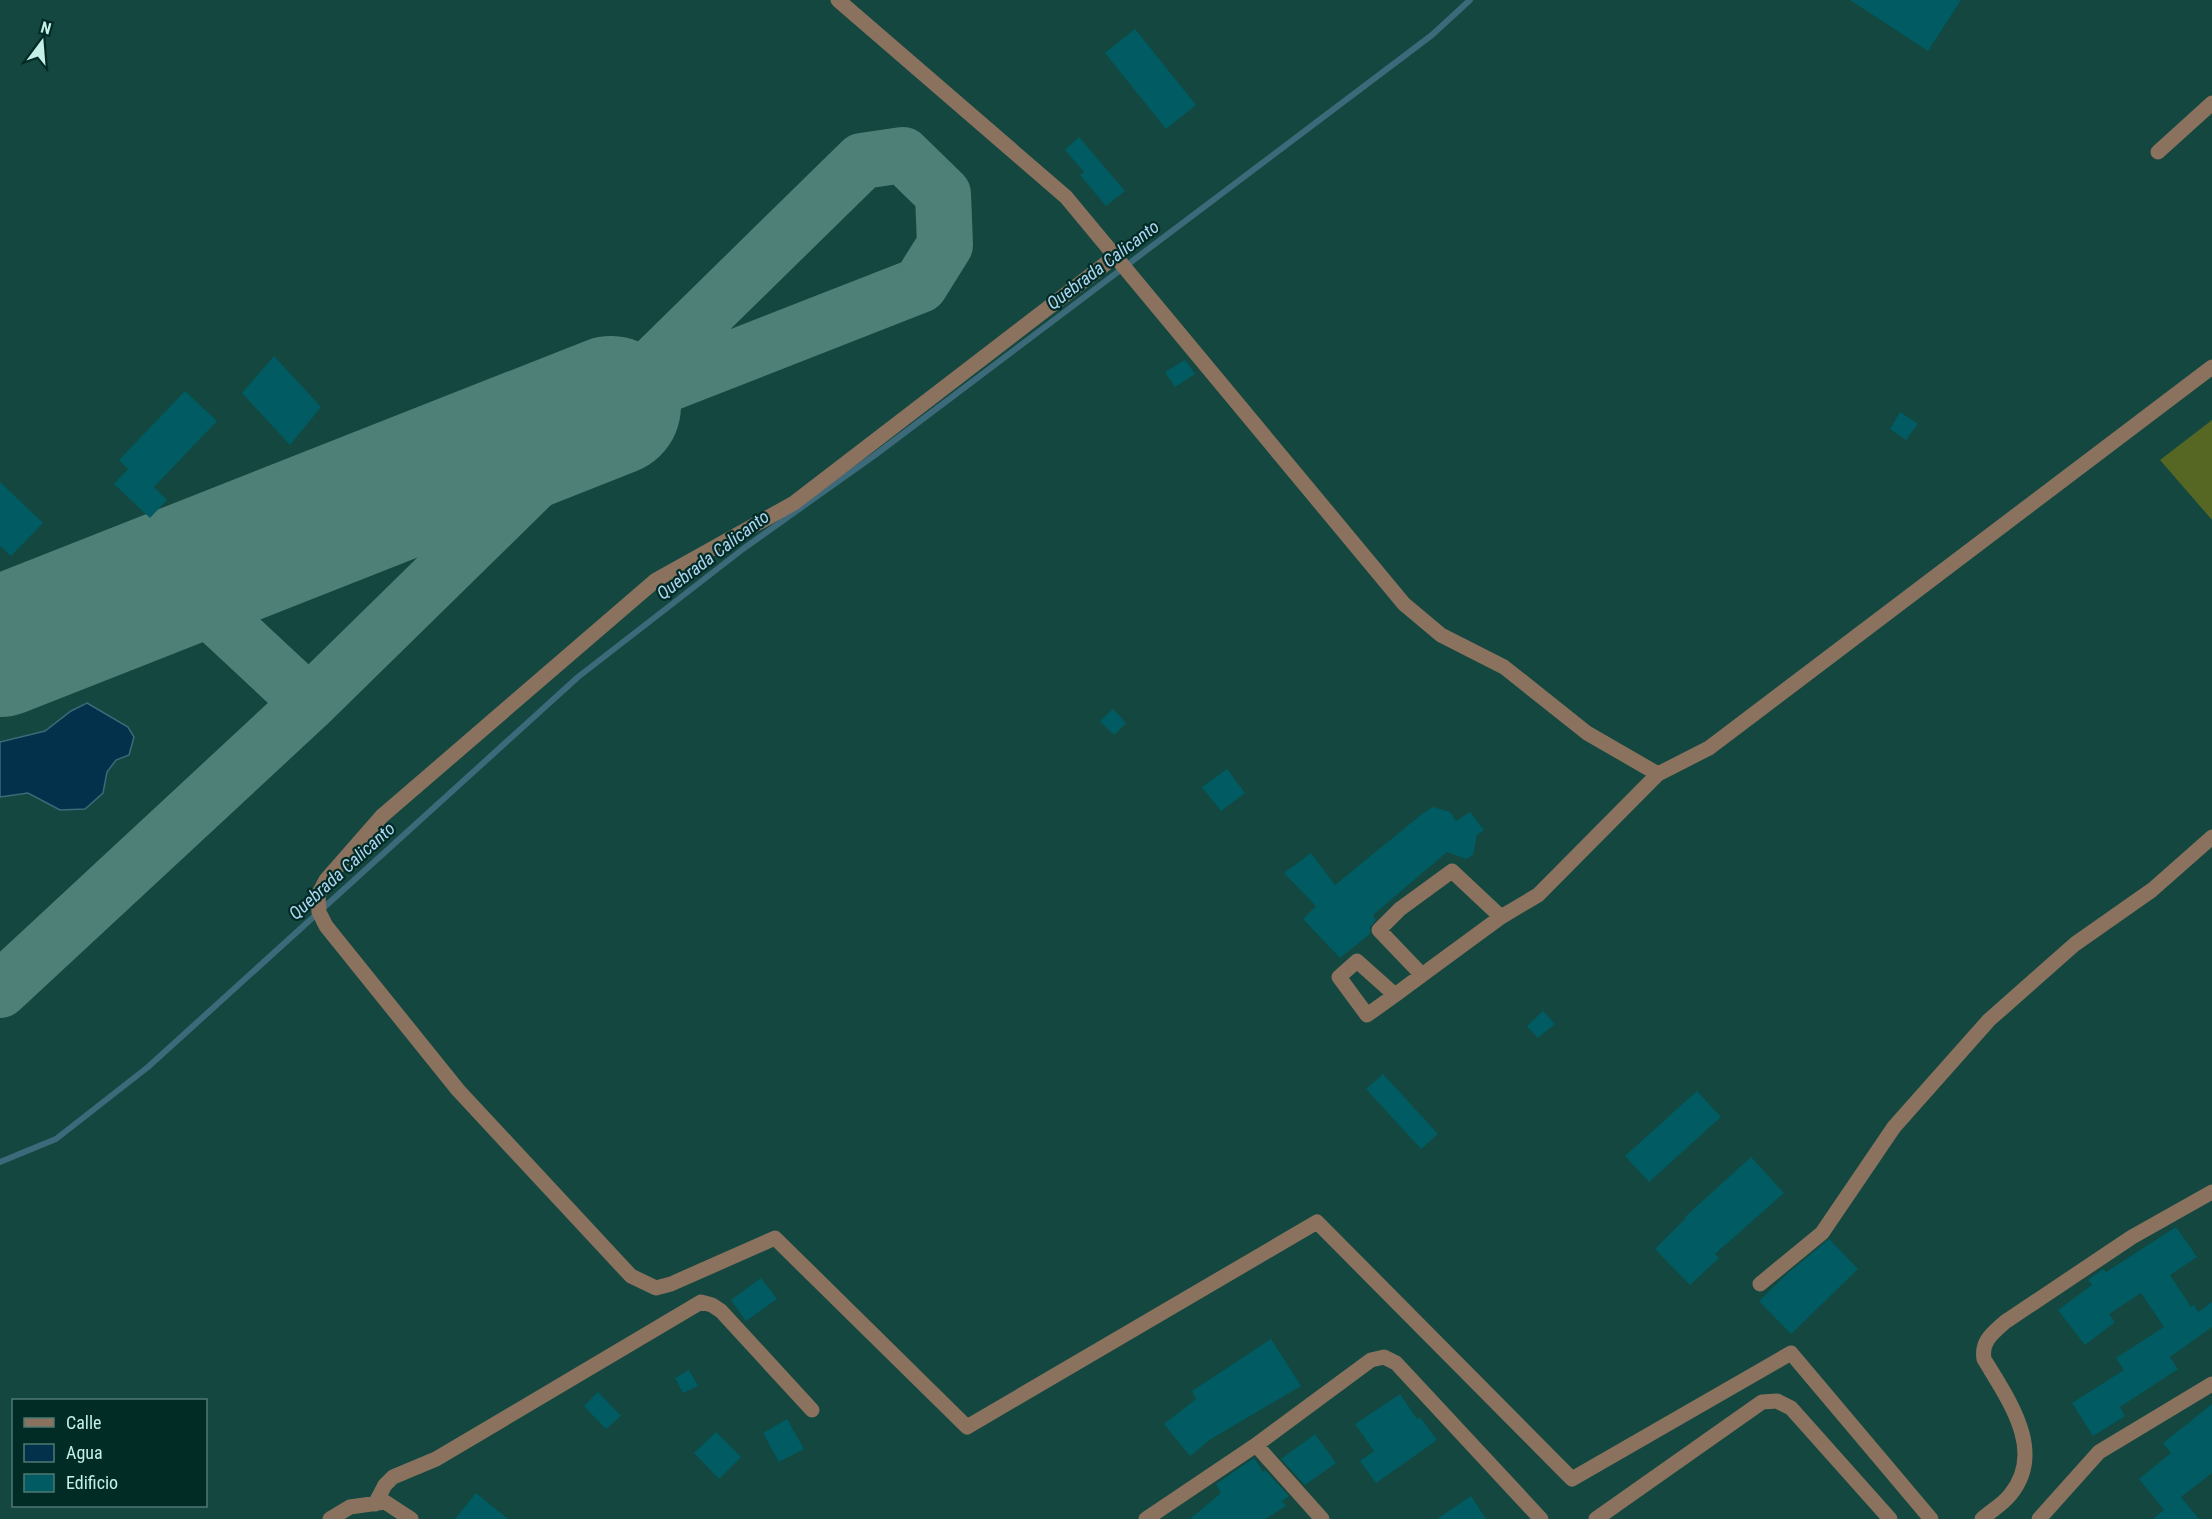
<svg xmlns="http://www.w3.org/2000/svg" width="2212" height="1519" viewBox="0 0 2212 1519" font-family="'Roboto Condensed',sans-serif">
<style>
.green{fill:#566623}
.water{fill:#03314c;stroke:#3d6a7a;stroke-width:1.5}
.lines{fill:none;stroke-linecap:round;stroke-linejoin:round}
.stream{stroke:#3d6a7a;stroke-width:6}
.taxiway{stroke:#4f8078;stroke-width:56}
.runway{stroke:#4f8078;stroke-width:140}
.building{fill:#005c62}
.minor{stroke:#8a725e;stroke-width:15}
.labels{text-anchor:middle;stroke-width:4.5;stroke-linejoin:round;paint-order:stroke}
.water-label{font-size:18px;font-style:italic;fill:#afd5f2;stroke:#012b25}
</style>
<rect width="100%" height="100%" fill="#13473f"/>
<path class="green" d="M 2212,420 L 2212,520 L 2160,460 Z"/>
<path class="water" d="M 87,703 L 128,727 L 134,737 L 129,755 L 116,760 L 107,772 L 103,793 L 85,809 L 60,810 L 28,793 L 0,797 L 0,742 L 45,731 L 71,711 Z"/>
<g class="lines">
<path class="stream" d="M 0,1162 L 56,1139 L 148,1067 L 578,677 L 743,549 L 875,455 L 1432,35 L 1470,0"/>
<path class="taxiway" d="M 175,578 L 309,703
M 0,990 L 309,703 L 862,161 L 903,155 L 943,194 L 945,245 L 920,285 L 611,406"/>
<path class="runway" d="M 0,647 L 611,406"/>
</g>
<path class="building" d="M 1850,0 L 1961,0 L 1928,51 Z
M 1135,29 L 1196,105 L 1166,129 L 1105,53 Z
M 1079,137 L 1125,191 L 1106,206 L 1080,175 L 1084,172 L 1065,150 Z
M 274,356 L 321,407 L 290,445 L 242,393 Z
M 1185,360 L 1195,374 L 1175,387 L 1165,372 Z
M 185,391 L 217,421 L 154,487 L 167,500 L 150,518 L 114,484 L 128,469 L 119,460 Z
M 1900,412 L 1918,424 L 1906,440 L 1890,429 Z
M 0,482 L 43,523 L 11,556 L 0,546 Z
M 1113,709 L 1126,723 L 1114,735 L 1100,721 Z
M 1227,769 L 1245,793 L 1221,811 L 1202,787 Z
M 1433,807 L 1450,812 L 1456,821 L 1470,812 L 1484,830 L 1477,835 L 1473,855 L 1466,859 L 1447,852 L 1373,915 L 1376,920 L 1370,927 L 1370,934 L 1340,958 L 1303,919 L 1316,906 L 1284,873 L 1311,853 L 1335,885 L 1422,814 Z
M 1543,1011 L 1555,1024 L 1538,1038 L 1527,1026 Z
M 1383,1074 L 1438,1134 L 1421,1149 L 1366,1089 Z
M 1697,1091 L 1721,1117 L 1649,1182 L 1625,1156 Z
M 1751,1157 L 1784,1193 L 1715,1254 L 1719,1258 L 1690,1285 L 1655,1249 L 1686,1218 L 1685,1217 Z
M 2176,1227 L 2197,1257 L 2170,1275 L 2191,1307 L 2194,1305 L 2198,1312 L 2212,1302 L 2212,1327 L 2170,1357 L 2178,1369 L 2120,1407 L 2125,1416 L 2093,1436 L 2072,1403 L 2124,1370 L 2116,1358 L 2164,1327 L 2141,1293 L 2109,1314 L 2115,1322 L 2085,1345 L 2058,1310 L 2092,1285 L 2088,1280 L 2103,1269 L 2106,1272 Z
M 1829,1239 L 1858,1269 L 1791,1334 L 1759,1301 L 1788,1273 Z
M 761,1278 L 777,1299 L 746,1321 L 731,1300 Z
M 1271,1339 L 1301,1386 L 1211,1439 L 1190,1456 L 1164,1424 L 1196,1399 L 1192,1391 Z
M 689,1370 L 698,1386 L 683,1393 L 675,1378 Z
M 598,1392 L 621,1416 L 606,1429 L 584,1406 Z
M 1400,1394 L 1417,1419 L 1420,1417 L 1437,1440 L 1376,1483 L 1360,1461 L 1374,1451 L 1355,1424 Z
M 2212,1404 L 2212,1473 L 2181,1497 L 2199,1519 L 2153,1519 L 2164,1510 L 2139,1479 L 2171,1453 L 2163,1443 Z
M 787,1419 L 804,1449 L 779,1462 L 763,1433 Z
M 716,1432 L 741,1457 L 719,1479 L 694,1453 Z
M 1315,1434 L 1336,1463 L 1305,1485 L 1281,1459 Z
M 1254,1458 L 1263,1472 L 1265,1470 L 1289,1496 L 1282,1501 L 1286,1506 L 1265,1519 L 1190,1519 L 1221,1493 L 1216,1484 Z
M 476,1493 L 508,1519 L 455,1519 Z
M 1471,1496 L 1486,1519 L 1437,1519 Z"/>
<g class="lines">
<path class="minor" d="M 838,0 L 1066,197 L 1404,604 L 1441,635 L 1504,667 L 1587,733 L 1658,774 L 1709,748 L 2212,367
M 2158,152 L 2212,103
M 1117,255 L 794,503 L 656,580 L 382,816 L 326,880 L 318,895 L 319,912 L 326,926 L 458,1090 L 631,1276 L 656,1288 L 671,1284 L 775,1238 L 967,1427 L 1317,1222 L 1572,1479 L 1791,1353 L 1931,1519
M 1501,917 L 1422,975 L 1379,930 L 1400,909 L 1452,871 L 1501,917 L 1538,895 L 1658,774
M 1395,995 L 1367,1015 L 1339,977 L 1357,961 L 1395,995 L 1422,975
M 1760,1284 L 1822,1233 L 1894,1127 L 1989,1020 L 2075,944 L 2152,890 L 2212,837
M 1256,1445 L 1322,1519
M 375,1504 L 385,1485 L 393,1477 L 436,1459 L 701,1302 L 712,1305 L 721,1311 L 812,1410
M 330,1519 L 350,1507 L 385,1502 L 411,1519
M 1146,1519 L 1256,1445 L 1371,1360 L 1384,1357 L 1396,1363 L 1541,1519
M 1596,1519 L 1762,1402 L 1777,1401 L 1791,1408 L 1890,1519
M 1982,1519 C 1991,1511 2003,1504 2010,1495 C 2047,1451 2007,1398 1984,1359 C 1981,1341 1993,1333 2005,1322 L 2132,1237 L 2212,1192
M 2039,1519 L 2099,1452 L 2212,1384"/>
</g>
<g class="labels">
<g class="water-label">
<text transform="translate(1103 265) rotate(-37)" y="6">Quebrada Calicanto</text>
<text transform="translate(713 555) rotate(-37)" y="6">Quebrada Calicanto</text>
<text transform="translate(342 871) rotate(-42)" y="6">Quebrada Calicanto</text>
</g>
</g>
<rect x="12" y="1399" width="195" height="108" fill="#012b25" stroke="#4f7a73" stroke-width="1.5"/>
<rect x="24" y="1418" width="30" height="9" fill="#8a725e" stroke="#4f7a73" stroke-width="1.5"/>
<text x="66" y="1429" font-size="18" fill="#c5f0e7">Calle</text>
<rect x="24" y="1444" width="30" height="18" fill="#03314c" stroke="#4f7a73" stroke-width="1.5"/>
<text x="66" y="1459" font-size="18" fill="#c5f0e7">Agua</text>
<rect x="24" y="1474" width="30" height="18" fill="#005c62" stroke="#4f7a73" stroke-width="1.5"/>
<text x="66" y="1489" font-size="18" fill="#c5f0e7">Edificio</text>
<g transform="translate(42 42) rotate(16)" stroke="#012b25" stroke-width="4.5" paint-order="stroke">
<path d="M0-4.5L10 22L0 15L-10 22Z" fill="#c5f0e7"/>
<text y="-9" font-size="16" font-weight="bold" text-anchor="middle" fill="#c5f0e7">N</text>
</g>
</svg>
